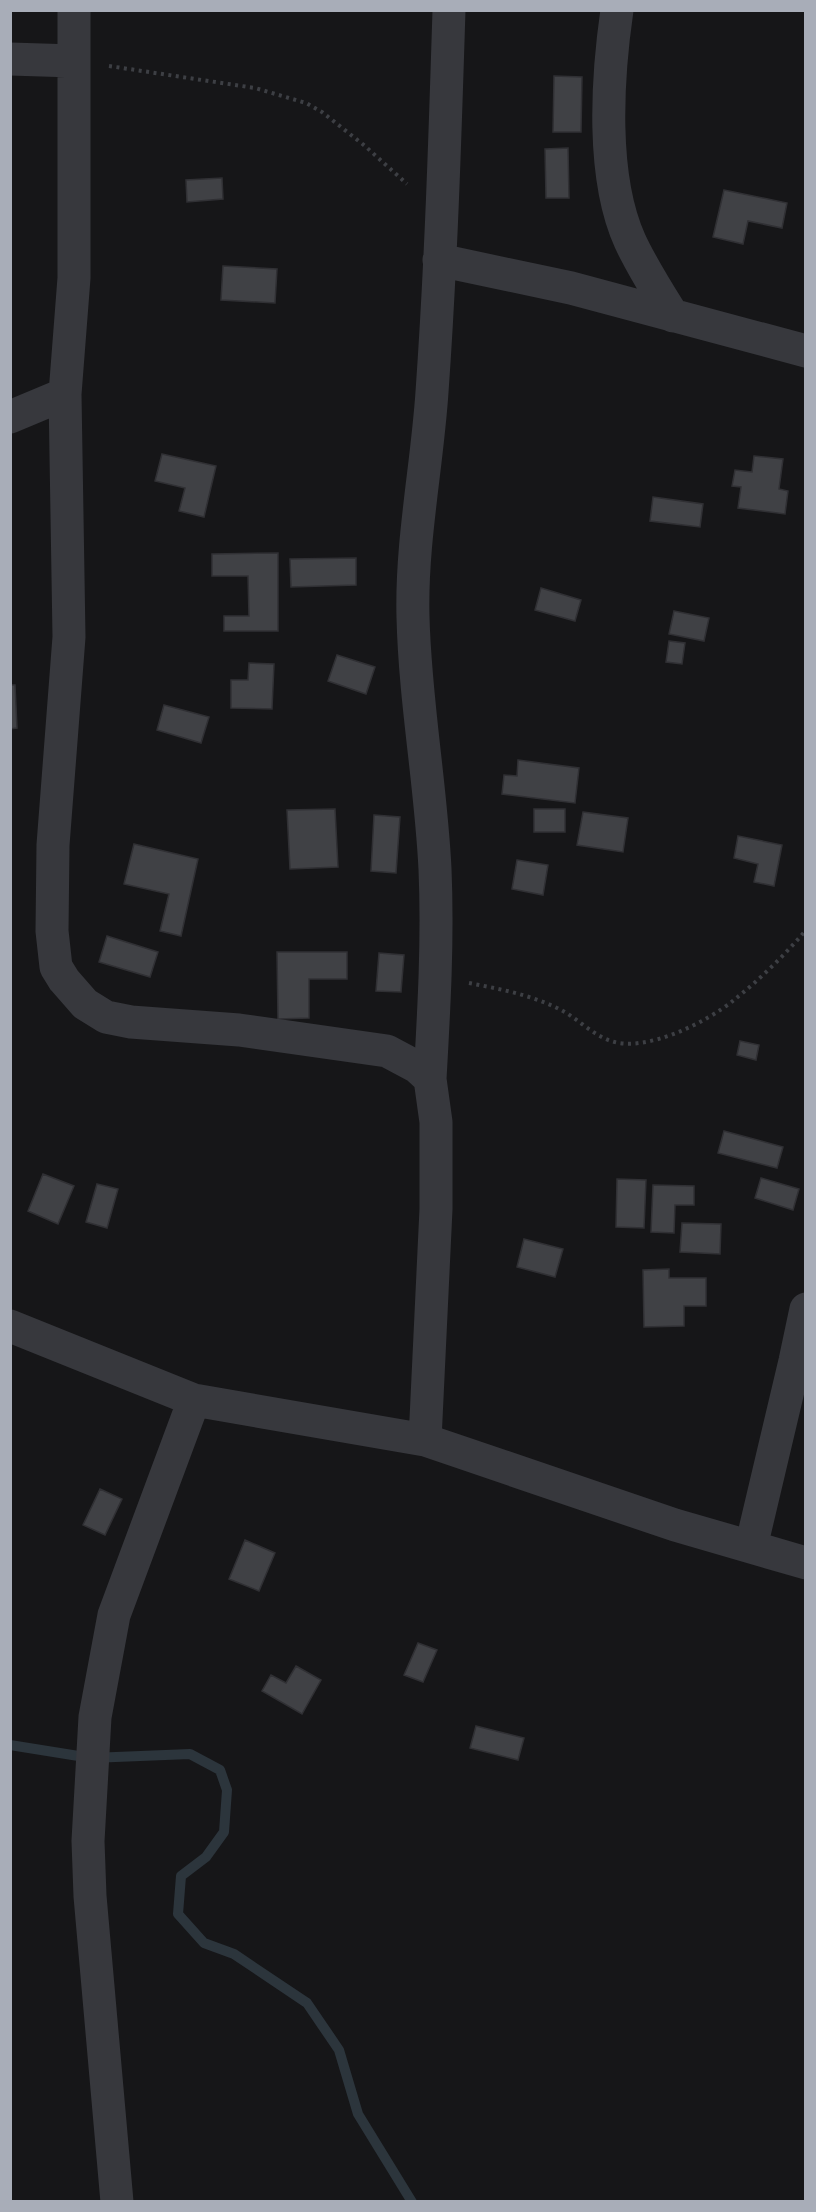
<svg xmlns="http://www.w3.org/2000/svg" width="816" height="2212" viewBox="0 0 816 2212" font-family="Montserrat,sans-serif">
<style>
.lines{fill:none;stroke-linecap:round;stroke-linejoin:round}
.stream{stroke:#2c353c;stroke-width:10}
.building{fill:#404145;stroke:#303034;stroke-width:1.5}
.path{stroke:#3d3f44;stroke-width:4;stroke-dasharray:3 4.5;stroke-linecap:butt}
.street{stroke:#37383d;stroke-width:33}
</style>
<rect width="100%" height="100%" fill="#161618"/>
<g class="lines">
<path class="stream" d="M 10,1745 L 91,1758 L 190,1754 L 220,1770 L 227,1790 L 224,1832 L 206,1857 L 181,1876 L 178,1914 L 204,1943 L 234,1954 L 307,2003 L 339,2050 L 358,2114 L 412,2202"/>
</g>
<path class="building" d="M 554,76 L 582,77 L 581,132 L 553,132 Z
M 568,148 L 569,198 L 546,198 L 545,149 Z
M 222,178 L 223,199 L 187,202 L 186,180 Z
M 724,190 L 787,203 L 782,228 L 748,221 L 743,244 L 713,237 Z
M 223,266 L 277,269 L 275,303 L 221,300 Z
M 162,454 L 216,466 L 204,517 L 179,511 L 185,488 L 155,481 Z
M 754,456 L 783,459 L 779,489 L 788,491 L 785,514 L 738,508 L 741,487 L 732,486 L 735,470 L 752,472 Z
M 653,497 L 703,504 L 700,527 L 650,521 Z
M 278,553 L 278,631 L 224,631 L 224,616 L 249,616 L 248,576 L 212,576 L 212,554 Z
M 356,558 L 356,585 L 291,587 L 290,559 Z
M 541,588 L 581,600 L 575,621 L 535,610 Z
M 674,611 L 709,618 L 704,641 L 669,634 Z
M 669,641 L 685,643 L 682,664 L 666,662 Z
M 337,655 L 375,667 L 366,694 L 328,681 Z
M 249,663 L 274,664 L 272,709 L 231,708 L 231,680 L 248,680 Z
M 10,685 L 15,685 L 17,728 L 10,729 Z
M 164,705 L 209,717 L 201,743 L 157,730 Z
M 518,760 L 579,768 L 575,803 L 502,794 L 504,775 L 517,776 Z
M 335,809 L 338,867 L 290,869 L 287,810 Z
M 534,809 L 565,809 L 565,832 L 534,832 Z
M 583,812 L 628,818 L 623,852 L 577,845 Z
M 374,815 L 400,817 L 396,873 L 371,871 Z
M 738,836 L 782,845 L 774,886 L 754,882 L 758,864 L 734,858 Z
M 134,844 L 198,859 L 181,936 L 160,931 L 169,894 L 124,884 Z
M 517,860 L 548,865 L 543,895 L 512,889 Z
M 107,936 L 158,952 L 150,977 L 99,962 Z
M 277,952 L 347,952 L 347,979 L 309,979 L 309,1018 L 278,1019 Z
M 379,953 L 404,955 L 401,992 L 376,991 Z
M 740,1041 L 759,1045 L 756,1060 L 737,1055 Z
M 724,1131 L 783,1147 L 777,1168 L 718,1153 Z
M 43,1174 L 74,1186 L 58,1224 L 28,1211 Z
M 761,1178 L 799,1189 L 793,1210 L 755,1198 Z
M 617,1179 L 646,1180 L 644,1228 L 616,1227 Z
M 97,1184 L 118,1189 L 107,1228 L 86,1222 Z
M 653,1185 L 694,1186 L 694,1205 L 675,1205 L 674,1233 L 651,1232 Z
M 682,1223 L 721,1224 L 720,1254 L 680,1252 Z
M 524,1239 L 563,1249 L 555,1277 L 517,1267 Z
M 669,1269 L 669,1278 L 706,1278 L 706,1306 L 684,1306 L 684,1326 L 644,1327 L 643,1270 Z
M 100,1489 L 122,1499 L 105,1535 L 83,1525 Z
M 245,1540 L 275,1553 L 259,1591 L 229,1579 Z
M 418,1643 L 437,1650 L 423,1682 L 404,1675 Z
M 296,1666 L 321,1680 L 302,1714 L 262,1691 L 271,1675 L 286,1683 Z
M 476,1726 L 524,1738 L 518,1760 L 470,1748 Z"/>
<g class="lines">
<path class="path" d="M 109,66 L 255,88 L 306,103 L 322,112 L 365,146 L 407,184
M 469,983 C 500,989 532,995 561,1010 C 578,1019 593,1035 611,1041 C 646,1053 707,1022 734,1000 C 759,980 785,955 806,930"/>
<path class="street" d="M 74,10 L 74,278 L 65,394 L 69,637 L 53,845 L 52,931 L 56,967 L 64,980 L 85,1004 L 106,1017 L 131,1022 L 239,1030 L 387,1051 L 417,1067 L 430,1079 L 436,1122 L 436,1209 L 425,1440
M 617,10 C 607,79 601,177 630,241 C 642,267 658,292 673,316
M 10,59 L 74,61
M 439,260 L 571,288 L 806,351
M 10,417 L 65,394
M 430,1079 C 434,1009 438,939 435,869 C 431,785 415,702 413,617 C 411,542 427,467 432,392 C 441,265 445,138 449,10
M 10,1326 L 194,1400 L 425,1440 L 675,1525 L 806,1563
M 751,1547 L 795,1361 L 806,1309
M 117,2202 L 90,1896 L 88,1841 L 95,1717 L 114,1615 L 194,1400"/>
</g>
<rect width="816" height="2212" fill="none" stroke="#a8adb8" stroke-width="24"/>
</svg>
